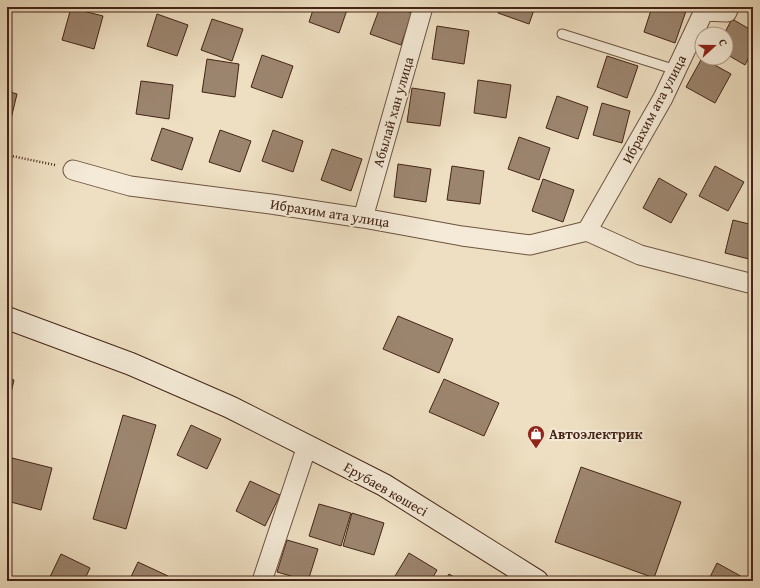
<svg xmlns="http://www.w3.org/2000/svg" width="760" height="588" viewBox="0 0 760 588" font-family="'Gentium Book Plus',serif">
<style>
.building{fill:#9c856f;stroke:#442416}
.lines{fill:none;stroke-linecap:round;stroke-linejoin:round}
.lane-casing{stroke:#6e5341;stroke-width:11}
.street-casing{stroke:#6e5341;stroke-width:21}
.secondary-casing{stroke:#442416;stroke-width:24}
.path{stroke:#442416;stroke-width:2.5;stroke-dasharray:1 2;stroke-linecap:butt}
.lane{stroke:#f4ead7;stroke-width:9}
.street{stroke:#f4ead7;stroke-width:19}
.secondary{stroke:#f4ead7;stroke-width:22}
.labels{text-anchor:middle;stroke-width:4;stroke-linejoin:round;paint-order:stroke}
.street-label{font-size:14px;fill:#442416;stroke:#f4ead7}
.poi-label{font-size:14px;font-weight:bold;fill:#442416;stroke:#f4ead7;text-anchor:start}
</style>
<rect width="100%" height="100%" fill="#eedfc2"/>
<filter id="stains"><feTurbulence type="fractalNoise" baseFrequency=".005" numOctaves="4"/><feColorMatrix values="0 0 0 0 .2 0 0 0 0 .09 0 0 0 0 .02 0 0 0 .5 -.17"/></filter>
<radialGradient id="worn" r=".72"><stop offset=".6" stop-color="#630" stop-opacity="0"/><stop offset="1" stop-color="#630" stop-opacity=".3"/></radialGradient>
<path class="building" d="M 45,7 L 57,7 L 57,10 Z
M 314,7 L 348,7 L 339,33 L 309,22 Z
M 380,7 L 394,7 L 412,13 L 401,45 L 370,34 Z
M 500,7 L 535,7 L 529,24 L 498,13 Z
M 652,7 L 674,7 L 686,11 L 675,43 L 644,32 Z
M 741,7 L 753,7 L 753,14 Z
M 71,8 L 103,16 L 94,49 L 62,40 Z
M 157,14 L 188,25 L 177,56 L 147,46 Z
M 212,19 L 243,29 L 232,61 L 201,50 Z
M 732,19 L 753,31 L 753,49 L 745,65 L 726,54 L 726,34 L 724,34 Z
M 437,26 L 469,31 L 464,64 L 432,59 Z
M 262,55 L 293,66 L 282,98 L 251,87 Z
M 607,56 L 638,66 L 627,98 L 597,87 Z
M 702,58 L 731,74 L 715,103 L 686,87 Z
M 207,59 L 239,64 L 235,97 L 202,92 Z
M 478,80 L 511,85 L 506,118 L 474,113 Z
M 141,81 L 173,85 L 169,119 L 136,114 Z
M 412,88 L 445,93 L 440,126 L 407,122 Z
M 7,91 L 17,94 L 9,127 L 7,126 Z
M 557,96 L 588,107 L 578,139 L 546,128 Z
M 602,103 L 630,111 L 622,143 L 593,135 Z
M 162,128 L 193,138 L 182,170 L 151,160 Z
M 220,130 L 251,141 L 240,172 L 209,162 Z
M 273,130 L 303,141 L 293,172 L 262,161 Z
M 519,137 L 550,148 L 539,180 L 508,169 Z
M 332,149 L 362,159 L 351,191 L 321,180 Z
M 398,164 L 431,169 L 426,202 L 394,197 Z
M 452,166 L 484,171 L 480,204 L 447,200 Z
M 715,166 L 744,182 L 728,211 L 699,196 Z
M 659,178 L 687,194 L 671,223 L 643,208 Z
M 543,179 L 574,190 L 563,222 L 532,211 Z
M 733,220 L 753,225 L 753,260 L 725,253 Z
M 398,316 L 453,339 L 439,373 L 383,349 Z
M 7,378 L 14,380 L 7,410 Z
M 444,379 L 499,403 L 484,436 L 429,412 Z
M 123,415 L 156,425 L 126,529 L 93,519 Z
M 191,425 L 221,439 L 207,469 L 177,455 Z
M 12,458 L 52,468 L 41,510 L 7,501 L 7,479 Z
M 581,467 L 681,502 L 654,578 L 555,542 Z
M 250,481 L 280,495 L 265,526 L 236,511 Z
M 319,504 L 351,513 L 341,546 L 309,536 Z
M 352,513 L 384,523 L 374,555 L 343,546 Z
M 287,540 L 318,549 L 308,581 L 277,572 Z
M 409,553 L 437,570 L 431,581 L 392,581 Z
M 61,554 L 90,568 L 84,581 L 48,581 Z
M 138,562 L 168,576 L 165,581 L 129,581 Z
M 717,563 L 746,579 L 745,581 L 708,581 Z
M 449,574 L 461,581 L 445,581 Z"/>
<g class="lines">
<defs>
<path id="lane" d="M 562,34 L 676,70"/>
<path id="street" d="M 73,170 L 130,186 L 271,204 L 363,218 L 462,236 L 530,245 L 587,231 L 640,255 L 753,284
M 363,218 L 423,7
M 587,231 L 663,98 L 704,11 L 727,12 L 729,7
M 262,581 L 307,446"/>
<path id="secondary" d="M 7,318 L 131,364 L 230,407 L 384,485 L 537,581"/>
</defs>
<use href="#lane" class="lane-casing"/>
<use href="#street" class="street-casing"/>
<use href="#secondary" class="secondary-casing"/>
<path class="path" d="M 7,155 L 55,165"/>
<use href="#lane" class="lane"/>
<use href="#street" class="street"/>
<use href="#secondary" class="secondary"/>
</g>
<defs>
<symbol id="shop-pin" viewBox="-11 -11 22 30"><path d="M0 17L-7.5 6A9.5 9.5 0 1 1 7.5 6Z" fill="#8f2418" stroke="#f4ead7"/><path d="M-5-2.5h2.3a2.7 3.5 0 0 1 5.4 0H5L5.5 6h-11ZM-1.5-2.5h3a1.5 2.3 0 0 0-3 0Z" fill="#fff"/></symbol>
</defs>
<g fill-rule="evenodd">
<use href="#shop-pin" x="526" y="424" width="20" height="27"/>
</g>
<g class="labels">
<g class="street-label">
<text transform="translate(654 109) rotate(-62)" y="5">Ибрахим ата улица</text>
<text transform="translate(393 112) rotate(-74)" y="5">Абылай хан улица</text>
<text transform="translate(330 213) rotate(9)" y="5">Ибрахим ата улица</text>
<text transform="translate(386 489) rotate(30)" y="5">Ерубаев көшесі</text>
</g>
<g class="poi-label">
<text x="549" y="439">Автоэлектрик</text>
</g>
</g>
<rect width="760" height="588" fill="none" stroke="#eedfc2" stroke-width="24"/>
<rect x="8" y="8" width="744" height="572" fill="none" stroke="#442416" stroke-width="2"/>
<rect x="12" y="12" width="736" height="564" fill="none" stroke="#442416"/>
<g transform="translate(714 46) rotate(69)"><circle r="19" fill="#f4ead7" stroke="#ae9b8a"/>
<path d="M0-3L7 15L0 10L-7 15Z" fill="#8f2418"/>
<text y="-6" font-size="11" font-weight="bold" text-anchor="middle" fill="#442416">С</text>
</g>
<rect width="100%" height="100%" filter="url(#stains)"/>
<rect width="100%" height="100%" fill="url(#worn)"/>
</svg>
